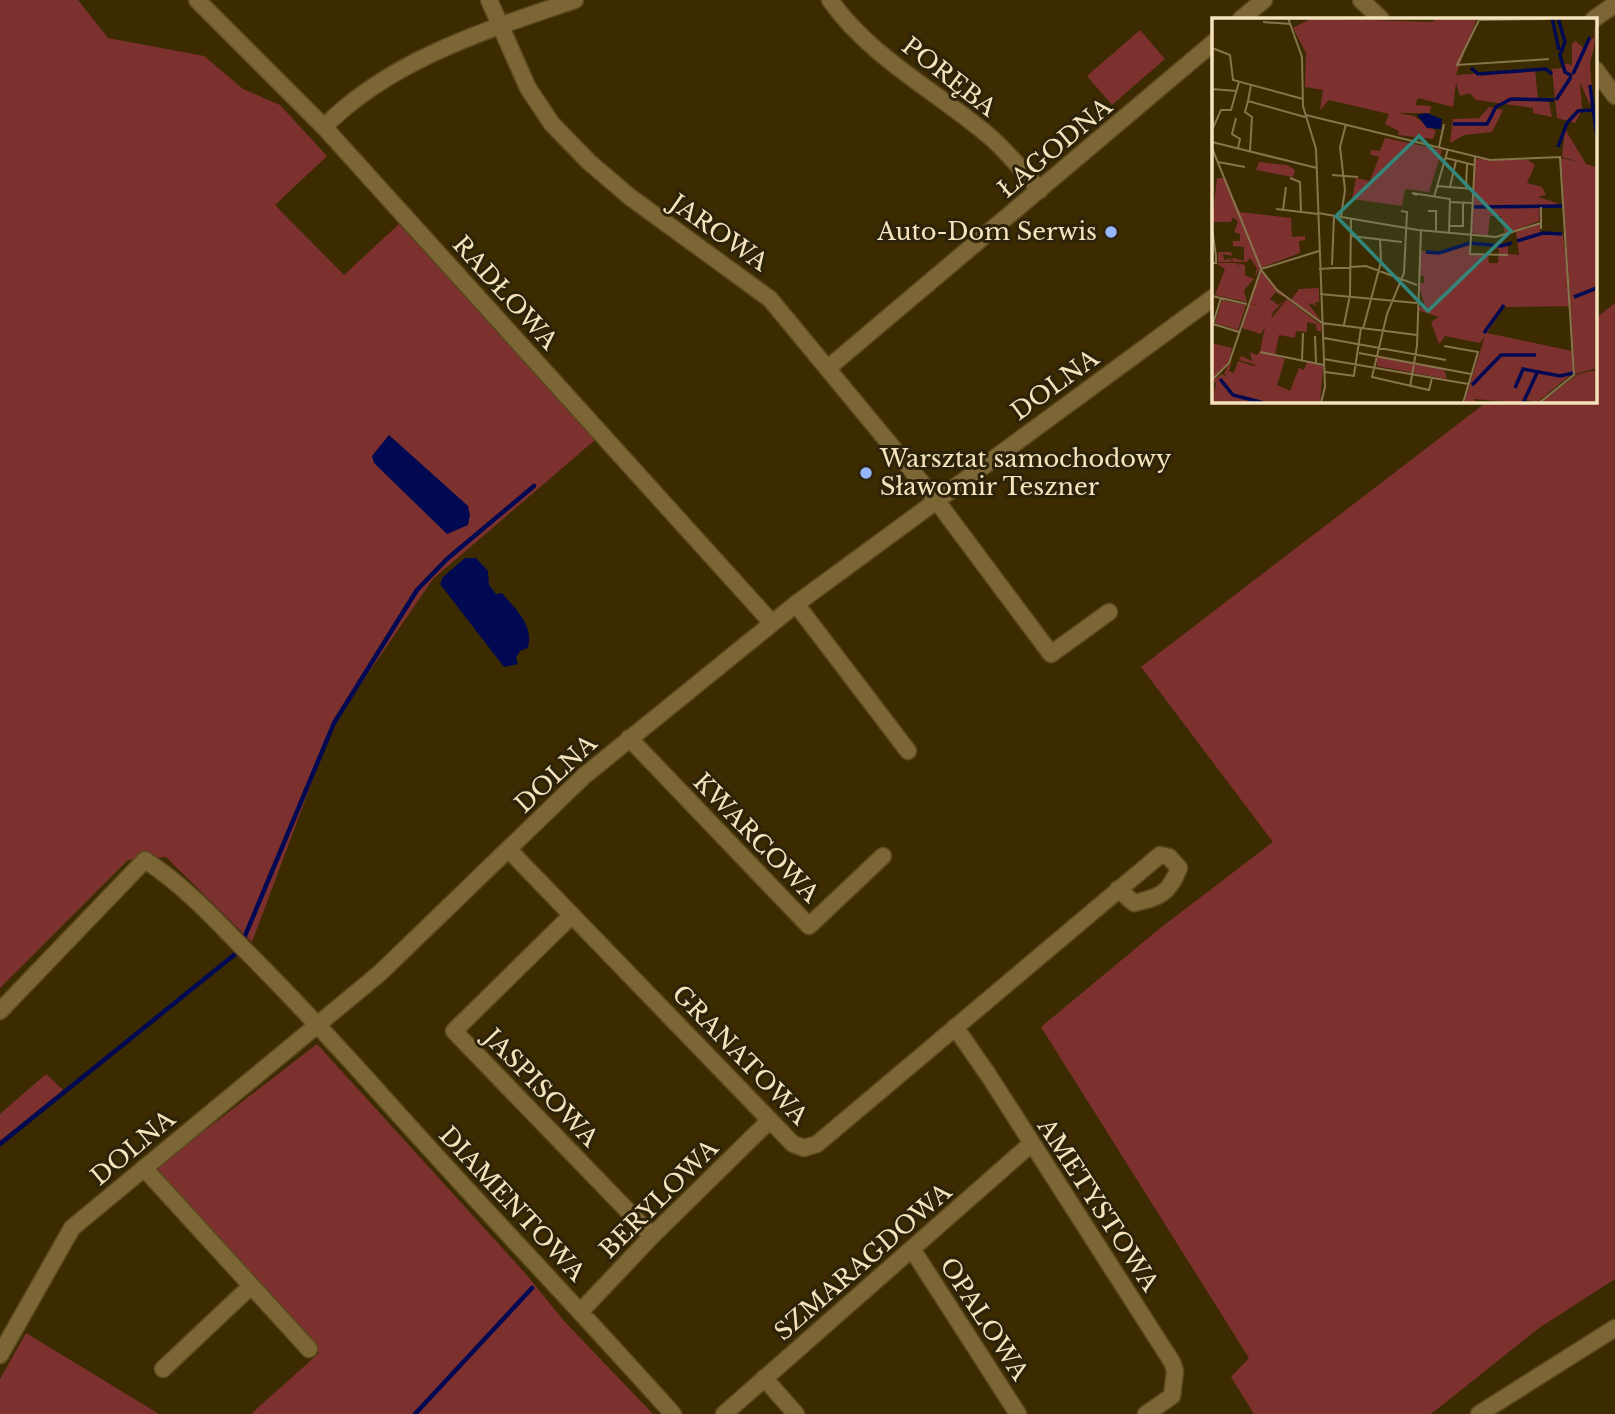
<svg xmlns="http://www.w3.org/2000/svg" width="1615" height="1414" viewBox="0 0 1615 1414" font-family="'Libre Baskerville',serif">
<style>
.green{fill:#7c312f}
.water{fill:#000951}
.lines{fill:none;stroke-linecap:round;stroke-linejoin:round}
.stream{stroke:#000951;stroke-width:4.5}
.minor-casing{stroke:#5a481e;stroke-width:19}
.minor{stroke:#7d6636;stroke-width:16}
.poi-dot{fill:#95b7fd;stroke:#2d220a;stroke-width:2.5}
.labels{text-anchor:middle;stroke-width:6;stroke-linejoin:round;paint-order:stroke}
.street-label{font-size:24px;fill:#f5e3be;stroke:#2d220a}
.poi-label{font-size:24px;fill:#f5e3be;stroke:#2d220a;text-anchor:end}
.inset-river{fill:none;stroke:#000951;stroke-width:3.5}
.inset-road{fill:none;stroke:#86754c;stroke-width:2}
.view{fill:#32867a;fill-opacity:0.15;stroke:#32867a;stroke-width:3.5}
.inset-edge{fill:none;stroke:#f5e3be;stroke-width:3.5}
</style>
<rect width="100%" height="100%" fill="#3c2b00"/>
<path class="green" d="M 0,0 L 78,0 L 108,38 L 204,56 L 243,89 L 280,105 L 327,156 L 275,205 L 344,275 L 399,224 L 595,440 L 433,579 L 334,723 L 252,942 L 166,857 L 128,860 L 0,988 Z
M 1140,30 L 1165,59 L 1112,105 L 1087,76 Z
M 1615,303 L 1615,1279 L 1539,1328 L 1431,1414 L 1254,1414 L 1231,1377 L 1249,1358 L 1041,1027 L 1159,929 L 1273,842 L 1141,667 L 1488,401 L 1596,401 L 1596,318 Z
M 317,1044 L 525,1273 L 564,1321 L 653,1414 L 251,1414 L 319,1353 L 155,1169 Z
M 46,1074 L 63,1090 L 0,1141 L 0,1114 Z
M 26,1333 L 159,1414 L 0,1414 L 0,1379 Z"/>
<path class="water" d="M 389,435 L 468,506 L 470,515 L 468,525 L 447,534 L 374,463 L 372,456 Z
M 465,558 L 476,558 L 488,571 L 489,585 L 496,594 L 502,593 C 516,610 534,625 528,648 L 520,651 L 516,658 L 518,664 L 504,667 L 440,584 L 443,577 Z"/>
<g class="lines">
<path class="stream" d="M 242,943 L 334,723 L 417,590 L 447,559 L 534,486
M 0,1144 L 239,951
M 415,1414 L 532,1288"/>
<defs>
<path id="minor" d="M 197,0 L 324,127 L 772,623
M 489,0 L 528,88 L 552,124 L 589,162 L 630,197 L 770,299 L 936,500 L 1051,654 L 1109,612
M 830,0 C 870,57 936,91 989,136 C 1008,152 1023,172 1040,190
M 1361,0 L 1381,19
M 1241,19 L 1264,0
M 1594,19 L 1615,4
M 1596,70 L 1615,96
M 324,127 C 391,59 487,30 575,0
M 828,368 L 1214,42
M 796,604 L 908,751
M 629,738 L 809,926 L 883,856
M 509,850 L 793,1144 L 804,1148 L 817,1144 L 1160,855 L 1169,857 L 1179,868 C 1169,894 1160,897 1134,903 L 1118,889
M 572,915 L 454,1031 L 652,1236
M 0,1011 L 145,860 C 182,884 213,917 244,949 C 295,1000 344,1053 393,1108 C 485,1211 581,1311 673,1414
M 955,1027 L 989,1076 L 1172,1362 L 1175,1371 L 1172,1396 L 1146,1414
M 144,1168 L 309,1349
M 912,1249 L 1018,1414
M 581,1311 L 652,1236 L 770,1120
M 0,1355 L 72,1228 L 380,973 L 584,776 L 796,604 L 1214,297
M 163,1369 L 251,1286
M 764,1378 L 796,1414
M 724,1414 L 1031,1144
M 1479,1414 L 1615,1328"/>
</defs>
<use href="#minor" class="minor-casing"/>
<use href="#minor" class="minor"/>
</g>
<g class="poi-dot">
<circle cx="1111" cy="232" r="7"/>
<circle cx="866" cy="473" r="7"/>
</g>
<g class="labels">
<g class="street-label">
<text transform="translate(949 77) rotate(38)" y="8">PORĘBA</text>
<text transform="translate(1055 148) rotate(-40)" y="8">ŁAGODNA</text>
<text transform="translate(719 233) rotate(35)" y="8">JAROWA</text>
<text transform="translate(505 293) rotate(48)" y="8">RADŁOWA</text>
<text transform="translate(1055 385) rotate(-36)" y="8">DOLNA</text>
<text transform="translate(556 774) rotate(-43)" y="8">DOLNA</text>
<text transform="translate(756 838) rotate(46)" y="8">KWARCOWA</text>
<text transform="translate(740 1055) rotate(46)" y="8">GRANATOWA</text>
<text transform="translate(541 1088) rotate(46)" y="8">JASPISOWA</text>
<text transform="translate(133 1148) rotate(-40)" y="8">DOLNA</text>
<text transform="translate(659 1199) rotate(-45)" y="8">BERYLOWA</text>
<text transform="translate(512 1204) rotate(47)" y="8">DIAMENTOWA</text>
<text transform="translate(1098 1205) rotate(57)" y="8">AMETYSTOWA</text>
<text transform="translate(863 1262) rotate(-41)" y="8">SZMARAGDOWA</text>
<text transform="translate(984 1319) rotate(57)" y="8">OPALOWA</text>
</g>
<g class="poi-label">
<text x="1097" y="240">Auto-Dom Serwis</text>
<text x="880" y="467" text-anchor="start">Warsztat samochodowy<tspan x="880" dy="28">Sławomir Teszner</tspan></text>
</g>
</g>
<g transform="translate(1212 18)">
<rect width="385" height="385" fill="#3c2b00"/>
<path d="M 100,0 L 221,4 L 223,0 L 265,0 L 244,57 L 323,52 L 326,81 L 337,84 L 340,99 L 321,95 L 321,90 L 264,82 L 258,75 L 248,78 L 244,65 L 241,89 L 206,80 L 203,87 L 219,88 L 218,95 L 186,95 L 202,98 L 224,113 L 221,121 L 186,117 L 187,113 L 173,106 L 177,96 L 117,82 L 108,92 L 111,72 L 93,69 L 94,35 L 81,10 ZM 383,7 L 384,12 L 382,29 L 378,45 L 381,85 L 377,85 L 368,64 L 370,92 L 363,105 L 345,100 L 340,51 L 350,50 L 350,45 L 360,47 L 360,26 L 363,23 L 372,30 L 378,19 L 382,21 ZM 277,89 L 291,92 L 280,114 L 252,117 L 238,125 L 241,101 L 267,100 ZM 353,111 L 374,146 L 385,149 L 385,350 L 363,356 L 349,140 L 371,145 L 350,139 ZM 173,120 L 230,132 L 217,174 L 193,171 L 190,188 L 140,181 L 144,160 L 158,163 L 167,139 L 158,136 L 159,132 L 168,133 ZM 263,141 L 316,142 L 323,147 L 315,165 L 330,169 L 334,177 L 326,179 L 345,185 L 345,189 L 328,188 L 327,203 L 293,216 L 289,198 L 278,198 L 276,218 L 259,215 ZM 47,144 L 75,147 L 83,152 L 81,159 L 44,152 ZM 5,160 L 11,160 L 28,194 L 79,200 L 80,219 L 93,218 L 93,222 L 87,223 L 88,235 L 48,250 L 43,259 L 45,250 L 38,240 L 34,244 L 21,244 L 20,240 L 19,244 L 6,244 L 6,234 L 19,234 L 20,238 L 11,236 L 12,242 L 22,240 L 32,243 L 32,229 L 21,228 L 21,223 L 28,223 L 28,216 L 22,214 L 26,204 L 21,199 L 19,204 L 0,204 ZM 328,205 L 328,214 L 351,216 L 359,288 L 292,289 L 275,315 L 360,333 L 361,355 L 324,385 L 313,381 L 312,385 L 262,381 L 263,385 L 252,385 L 273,318 L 268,325 L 233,318 L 227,326 L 219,304 L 227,299 L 206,292 L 212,285 L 206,265 L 212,265 L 212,258 L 206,257 L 208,233 L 239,233 L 257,225 L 257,235 L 276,237 L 277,245 L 286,245 L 287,231 L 276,228 L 296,227 L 296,236 L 307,237 L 304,214 ZM 4,245 L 24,245 L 29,253 L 25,245 L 33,247 L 33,257 L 42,261 L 32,272 L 35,284 L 3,277 L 13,251 ZM 49,253 L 73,280 L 64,274 L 58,281 L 66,287 L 72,283 L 61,294 L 59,301 L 75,281 L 109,307 L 109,313 L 105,313 L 104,306 L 95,304 L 95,314 L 84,313 L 83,320 L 67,317 L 63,337 L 73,341 L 65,367 L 78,373 L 87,350 L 92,352 L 95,344 L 111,348 L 108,385 L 0,385 L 4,365 L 0,363 L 10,356 L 15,359 L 12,355 L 20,342 L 17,353 L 22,355 L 26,343 L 41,348 L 44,347 L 27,342 L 29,338 L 40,343 L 38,334 L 45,337 L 48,334 L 53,309 L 49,316 L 30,310 L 37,286 L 45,287 L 37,285 ZM 107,270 L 107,284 L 102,285 L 106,288 L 96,285 L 109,303 L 79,282 L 87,271 ZM 10,282 L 34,287 L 26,312 L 3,305 ZM 0,325 L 20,330 L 17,343 L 0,362 ZM 165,339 L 232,351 L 235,361 L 165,348 ZM 385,352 L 385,385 L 328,385 L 366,356 Z" fill="#7c312f"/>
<path d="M 214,95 L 230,101 L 229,111 L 215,110 L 205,97 Z" fill="#000951"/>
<path class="inset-river" d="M 340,0 L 347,32M 346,0 L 353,24 L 348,37 L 353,54 L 360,58M 259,50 L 266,56 L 334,51 L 340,56M 361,56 L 378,19M 378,67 L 385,119M 344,82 L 359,59M 241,106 L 275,106 L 284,89 L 299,81 L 342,82M 346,129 L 355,105 L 366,93 L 381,92M 262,189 L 350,188M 305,223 L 331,215 L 350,216M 214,234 L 227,235 L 258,225 L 289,228 L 300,225M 362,279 L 385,270M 272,315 L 292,287M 8,361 L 21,377 L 52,385M 260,367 L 289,337 L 324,337M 303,370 L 311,351 L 348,358 L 361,355M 311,385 L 325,355"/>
<path class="inset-road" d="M 76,0 L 90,39 L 91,88 L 104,131 L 113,369 L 109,385M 334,1 L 267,2 L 245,47 L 337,41M 51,4 L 79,6M 0,30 L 18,37 L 21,62 L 91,81M 39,67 L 36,83 L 93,99M 0,71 L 25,73M 36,83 L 33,94 L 40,99 L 38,133M 94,97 L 278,142 L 348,139 L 362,357M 24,100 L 20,116 L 28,121 L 26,130M 0,112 L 9,92 L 19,92 L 27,64M 0,124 L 105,150M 227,129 L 232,106M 0,130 L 50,253 L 65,272 L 110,305 L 205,317M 263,139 L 258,236 L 296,237M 234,140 L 262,147M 6,144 L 33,149M 120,157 L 146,159M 78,160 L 88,164 L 89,194M 225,168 L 261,171M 238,169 L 244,143M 254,170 L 255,146M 205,177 L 200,175 L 238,181 L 237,215M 222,179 L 236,131M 238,184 L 260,185M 64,191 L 106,196M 71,192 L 74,169M 189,193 L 195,194 L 192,255 L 175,296 L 160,359 L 217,372 L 220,360M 216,193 L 224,193 L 224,214M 106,195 L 206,212 L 284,219 L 329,205M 129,199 L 133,172 L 128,129 L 134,106M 237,208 L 251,208 L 251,185M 0,210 L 4,238 L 4,245 L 0,245M 329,211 L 329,189M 139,218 L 190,224M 120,247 L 122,198M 49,251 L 107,233M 107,251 L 154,248 L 205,267M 108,276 L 205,285M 0,278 L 35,286M 1,306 L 27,314M 132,307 L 138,277 L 139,200M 0,309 L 9,280M 151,311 L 169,244 L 168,221M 103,318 L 104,345M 112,320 L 234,342M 232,328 L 266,334 L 251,385M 48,334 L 112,347M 147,335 L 259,356M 112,341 L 256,366M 90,343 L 91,315M 113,354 L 143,358M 142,357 L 149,310M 0,362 L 17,345 L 49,251M 198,369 L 205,328 L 209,212M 327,385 L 363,356"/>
<path class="view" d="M 207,118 L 299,213 L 216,293 L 124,198 Z"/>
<rect width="385" height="385" class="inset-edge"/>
</g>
</svg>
